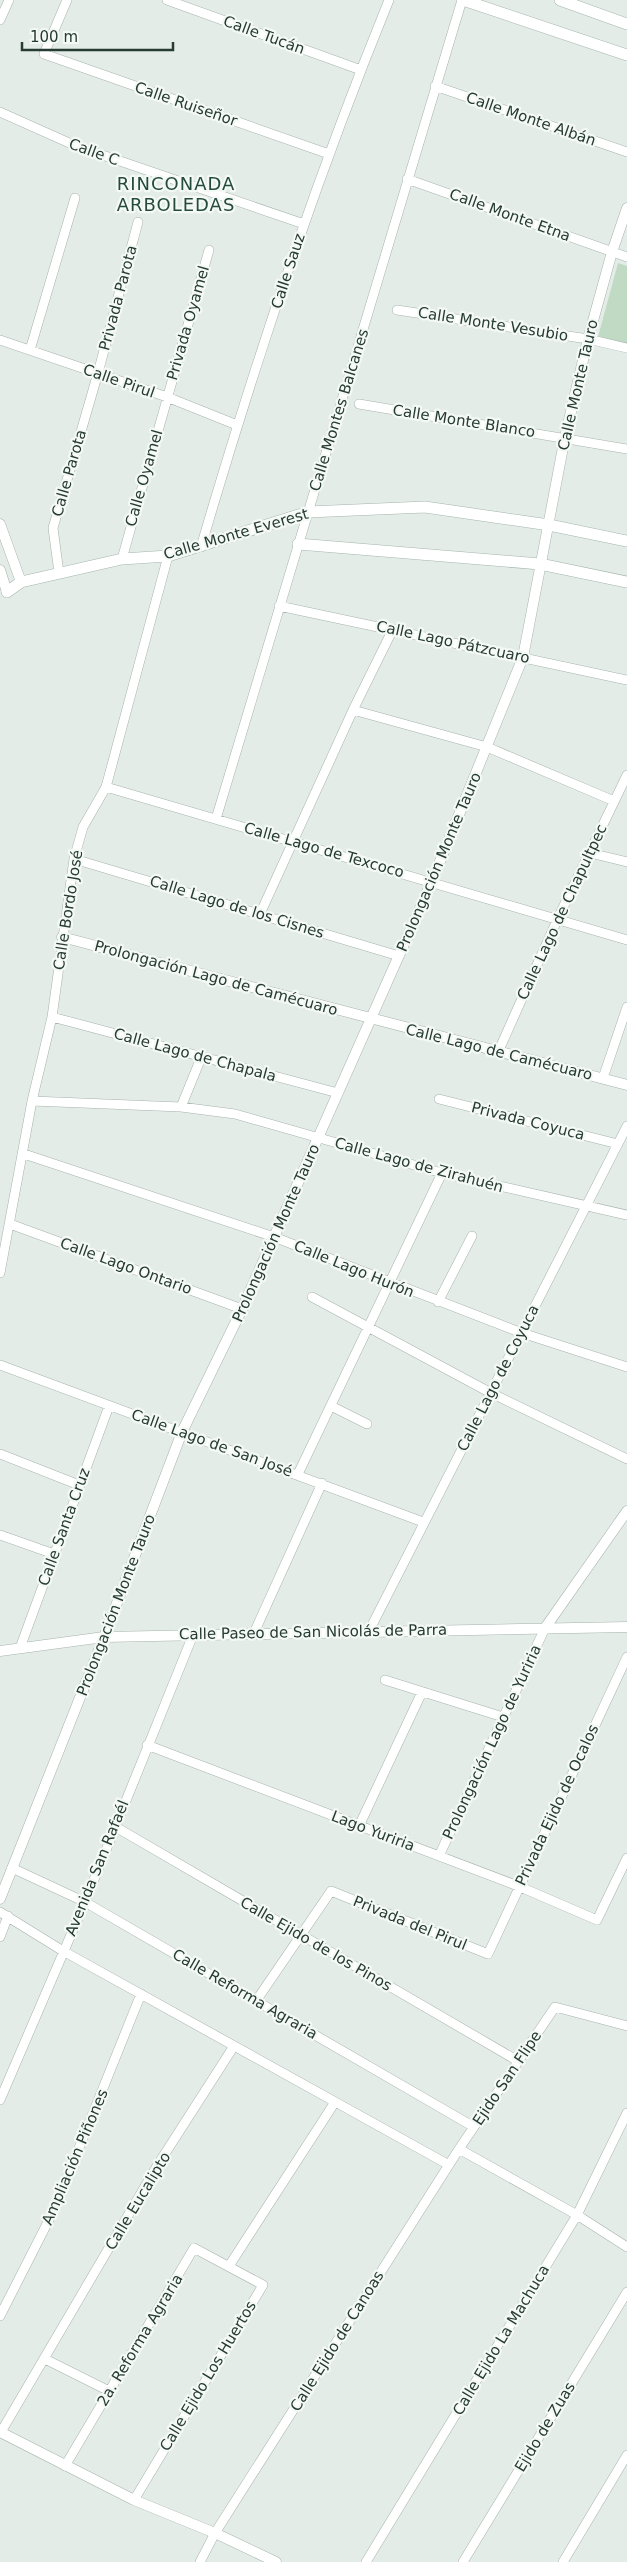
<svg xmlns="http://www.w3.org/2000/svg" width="627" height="2562" viewBox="0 0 627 2562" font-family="'DejaVu Sans',sans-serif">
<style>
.green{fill:#c0dac3}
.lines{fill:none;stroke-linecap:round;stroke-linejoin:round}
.minor-casing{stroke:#a7b3ad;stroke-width:10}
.tertiary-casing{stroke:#a7b3ad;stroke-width:11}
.secondary-casing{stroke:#a4b6ad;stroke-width:12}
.minor{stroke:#fff;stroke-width:9}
.tertiary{stroke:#fff;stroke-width:10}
.secondary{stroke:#fff;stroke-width:11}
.labels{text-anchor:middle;stroke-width:4.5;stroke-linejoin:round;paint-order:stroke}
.street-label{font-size:15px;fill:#263b32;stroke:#f4f9f6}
.quarter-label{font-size:18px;letter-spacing:1px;fill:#244b3c;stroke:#f4f9f6}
</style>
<rect width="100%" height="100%" fill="#e4ece7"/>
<path class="green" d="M 618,263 L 627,266 L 627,343 L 598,337 Z"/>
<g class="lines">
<defs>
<path id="minor" d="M 67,0 L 44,54 L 329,154
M 167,0 L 361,70
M 0,20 L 9,0
M 435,86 L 627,152
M 0,112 L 76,146 L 304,224
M 407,179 L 627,257
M 397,310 L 588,339 L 627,348
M 0,340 L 167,397 L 237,425
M 30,350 L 75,198
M 359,404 L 627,449
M 201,547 C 255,362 316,179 389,0
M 122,559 L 209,250
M 59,573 L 53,528 L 98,373 L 138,222
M 279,606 L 627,680
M 353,710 L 487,747 L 614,801
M 106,787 L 627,940
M 216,819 L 462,0
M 590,853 L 627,862
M 74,859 L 399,956
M 260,914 L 353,710 L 393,629
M 52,1017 L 338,1093
M 499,1050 L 558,918 L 627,775
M 603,1078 L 627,1007
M 439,1099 L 618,1144
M 32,1101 L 181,1107 L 235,1114 L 442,1173 L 627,1215
M 181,1107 L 201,1058
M 24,1154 L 274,1237 L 522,1333 L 627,1367
M 10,1224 L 242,1309
M 0,1273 L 32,1101 L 52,1017 L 74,859 L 83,827 L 106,787 L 168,556
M 312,1297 L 491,1393 L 627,1459
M 438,1302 L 472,1236
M 0,1365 L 423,1522
M 331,1406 L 367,1424
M 0,1454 L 79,1485
M 298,1474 L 442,1173
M 0,1535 L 54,1554
M 369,1631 L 627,1126
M 254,1633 L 322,1483
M 20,1648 L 109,1406
M 385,1680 L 503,1717
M 147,1745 L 518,1886 L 597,1920 L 627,1858
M 114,1826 L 518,2061
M 359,1826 L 422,1692
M 439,1856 L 545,1628
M 12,1868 L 85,1902 L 474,2127
M 0,1912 L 63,1951 L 449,2165
M 0,1937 L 8,1916
M 256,2001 L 331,1891 L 488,1954 L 627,1657
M 0,2100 L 85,1902 L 193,1635
M 459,2149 L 577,2215 L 627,2247
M 229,2266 L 335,2102
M 0,2316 L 54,2210 L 141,1994
M 45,2359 L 109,2391
M 1,2432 L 157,2166 L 234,2046
M 65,2466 L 194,2248 L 263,2285 L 134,2500
M 200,2562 L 215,2533 L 459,2149 L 555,2007 L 627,2026
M 366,2562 L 577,2215 L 627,2113
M 463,2562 L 627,2292
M 563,2562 L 627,2455"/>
<path id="tertiary" d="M 0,524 L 21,582
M 0,570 L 7,592
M 62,937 C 250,987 438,1036 627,1085
M 545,1628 L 627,1511
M 0,1651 L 104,1637 L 627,1627
M 0,1899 L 104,1637 L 182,1432 L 242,1309 L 432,881 L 523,657 L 565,437 L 588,339 L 612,252 L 627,208
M 0,2432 L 134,2500 L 215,2533 L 276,2562"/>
<path id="secondary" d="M 463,0 L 627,55
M 560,0 L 627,24
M 298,544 L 540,564 L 627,582
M 7,592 L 21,582 L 122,559 L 168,556 L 308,512 L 425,507 L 549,525 L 627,541"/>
</defs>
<use href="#minor" class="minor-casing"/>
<use href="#tertiary" class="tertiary-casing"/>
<use href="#secondary" class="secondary-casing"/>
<use href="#minor" class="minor"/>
<use href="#tertiary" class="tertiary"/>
<use href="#secondary" class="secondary"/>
</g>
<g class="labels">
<g class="street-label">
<text transform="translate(264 35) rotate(20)" y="5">Calle Tucán</text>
<text transform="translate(186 104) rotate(19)" y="5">Calle Ruiseñor</text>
<text transform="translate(531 119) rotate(19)" y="5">Calle Monte Albán</text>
<text transform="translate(94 152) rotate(20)" y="5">Calle C</text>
<text transform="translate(510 215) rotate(20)" y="5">Calle Monte Etna</text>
<text transform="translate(288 271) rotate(-72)" y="5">Calle Sauz</text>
<text transform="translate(118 298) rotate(-75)" y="5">Privada Parota</text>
<text transform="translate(188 323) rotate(-74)" y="5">Privada Oyamel</text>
<text transform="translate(493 324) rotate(9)" y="5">Calle Monte Vesubio</text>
<text transform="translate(119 381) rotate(19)" y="5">Calle Pirul</text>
<text transform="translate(578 385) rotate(-77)" y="5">Calle Monte Tauro</text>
<text transform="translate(339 410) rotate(-73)" y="5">Calle Montes Balcanes</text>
<text transform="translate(464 421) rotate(9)" y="5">Calle Monte Blanco</text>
<text transform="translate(69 473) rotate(-74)" y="5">Calle Parota</text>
<text transform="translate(144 478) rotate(-74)" y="5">Calle Oyamel</text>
<text transform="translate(236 534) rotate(-16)" y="5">Calle Monte Everest</text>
<text transform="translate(453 642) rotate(12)" y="5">Calle Lago Pátzcuaro</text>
<text transform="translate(324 850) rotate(16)" y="5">Calle Lago de Texcoco</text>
<text transform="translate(439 862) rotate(-67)" y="5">Prolongación Monte Tauro</text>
<text transform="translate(237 907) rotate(17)" y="5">Calle Lago de los Cisnes</text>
<text transform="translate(68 910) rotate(-81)" y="5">Calle Bordo José</text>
<text transform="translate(562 912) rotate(-65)" y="5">Calle Lago de Chapultpec</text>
<text transform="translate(216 978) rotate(15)" y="5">Prolongación Lago de Camécuaro</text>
<text transform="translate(499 1052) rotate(14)" y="5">Calle Lago de Camécuaro</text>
<text transform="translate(195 1055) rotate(15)" y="5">Calle Lago de Chapala</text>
<text transform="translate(528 1121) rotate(14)" y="5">Privada Coyuca</text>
<text transform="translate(419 1165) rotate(15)" y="5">Calle Lago de Zirahuén</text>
<text transform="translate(276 1233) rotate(-66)" y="5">Prolongación Monte Tauro</text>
<text transform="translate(126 1266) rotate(20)" y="5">Calle Lago Ontario</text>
<text transform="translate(354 1269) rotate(22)" y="5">Calle Lago Hurón</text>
<text transform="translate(498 1378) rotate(-63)" y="5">Calle Lago de Coyuca</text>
<text transform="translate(212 1443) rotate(20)" y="5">Calle Lago de San José</text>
<text transform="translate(64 1527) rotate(-70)" y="5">Calle Santa Cruz</text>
<text transform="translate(116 1605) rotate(-69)" y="5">Prolongación Monte Tauro</text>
<text transform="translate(313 1632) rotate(-1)" y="5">Calle Paseo de San Nicolás de Parra</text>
<text transform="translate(492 1742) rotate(-65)" y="5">Prolongación Lago de Yuriria</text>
<text transform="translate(557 1805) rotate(-65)" y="5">Privada Ejido de Ocalos</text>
<text transform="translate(373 1831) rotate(21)" y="5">Lago Yuriria</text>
<text transform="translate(97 1868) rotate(-68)" y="5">Avenida San Rafaél</text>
<text transform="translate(410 1923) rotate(22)" y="5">Privada del Pirul</text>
<text transform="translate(316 1944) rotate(30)" y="5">Calle Ejido de los Pinos</text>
<text transform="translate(245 1994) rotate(30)" y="5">Calle Reforma Agraria</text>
<text transform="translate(507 2078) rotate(-56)" y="5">Ejido San Flipe</text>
<text transform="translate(75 2157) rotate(-67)" y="5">Ampliación Piñones</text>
<text transform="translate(138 2201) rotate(-59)" y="5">Calle Eucalipto</text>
<text transform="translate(140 2340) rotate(-59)" y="5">2a. Reforma Agraria</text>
<text transform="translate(501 2340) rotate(-59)" y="5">Calle Ejido La Machuca</text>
<text transform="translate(337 2341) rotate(-58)" y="5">Calle Ejido de Canoas</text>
<text transform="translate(208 2376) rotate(-59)" y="5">Calle Ejido Los Huertos</text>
<text transform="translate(545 2427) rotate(-59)" y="5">Ejido de Zuas</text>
</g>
<g class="quarter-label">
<text x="176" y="190">RINCONADA<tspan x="176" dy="21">ARBOLEDAS</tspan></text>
</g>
</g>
<path d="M22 42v8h151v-8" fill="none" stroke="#263b32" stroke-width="2.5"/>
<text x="30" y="42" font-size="15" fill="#263b32" stroke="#f4f9f6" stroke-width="4" paint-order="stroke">100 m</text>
</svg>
